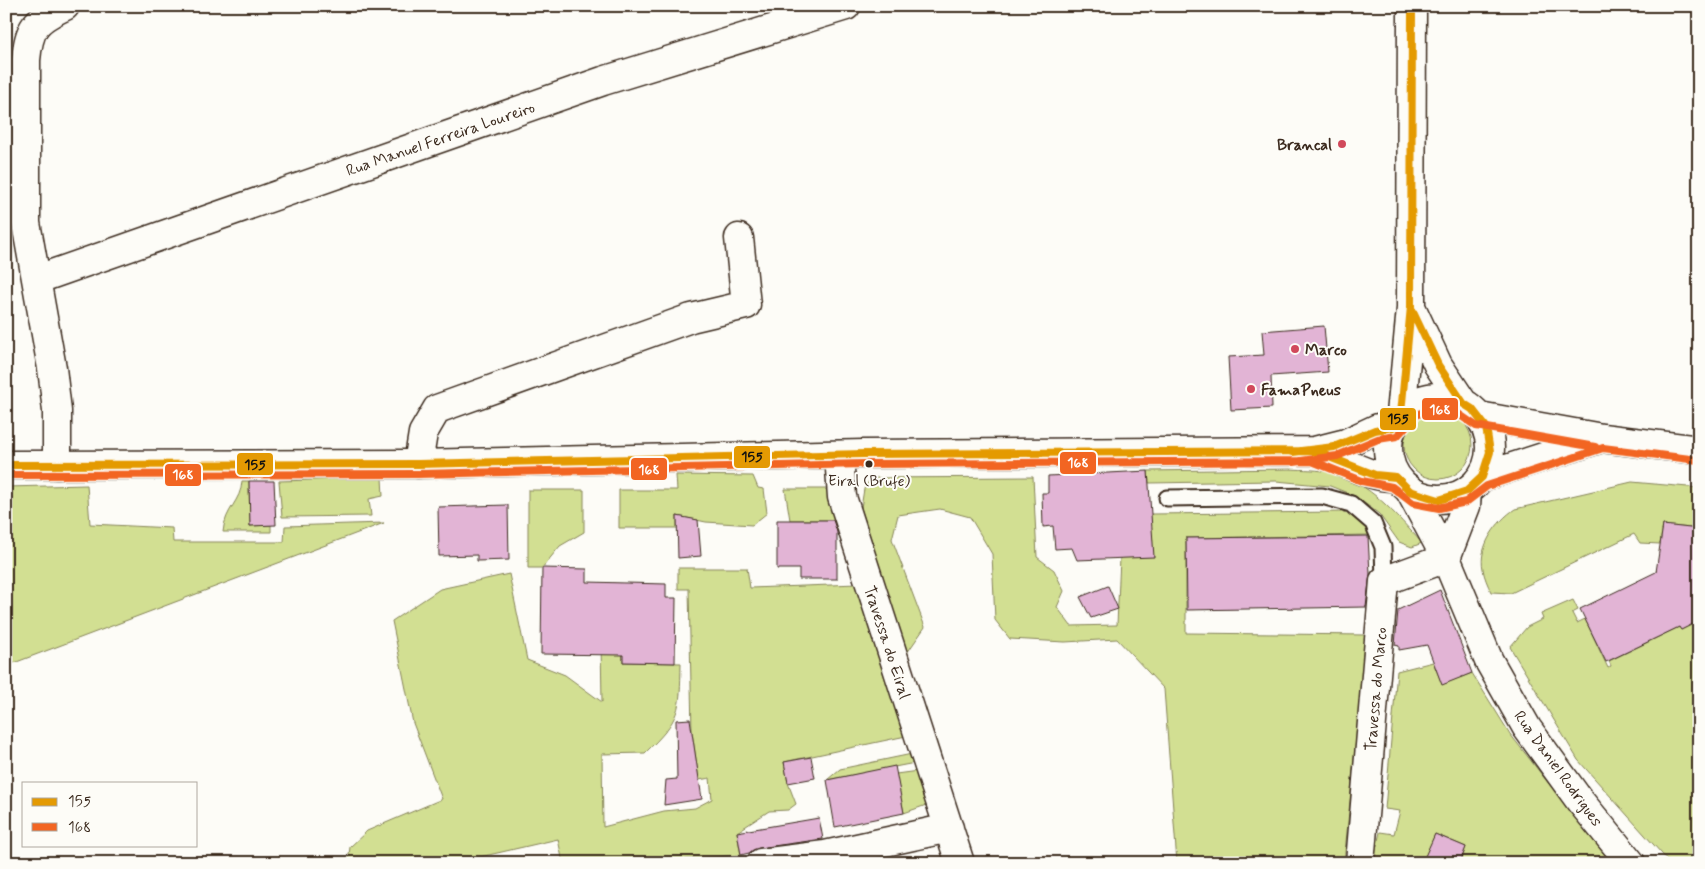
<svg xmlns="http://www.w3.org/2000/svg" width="1705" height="869" viewBox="0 0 1705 869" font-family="Mynerve,sans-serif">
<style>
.green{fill:#d2df92;stroke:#868458}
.building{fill:#e2b4d5;stroke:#3b2a1e}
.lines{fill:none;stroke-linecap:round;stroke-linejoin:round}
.lane-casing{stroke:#3b2a1e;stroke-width:19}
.street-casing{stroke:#3b2a1e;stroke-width:31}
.secondary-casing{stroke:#3b2a1e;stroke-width:31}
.primary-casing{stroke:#3b2a1e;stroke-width:31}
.lane{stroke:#fdfcf7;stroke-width:15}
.street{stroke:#fdfcf7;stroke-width:28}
.secondary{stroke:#fdfcf7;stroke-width:28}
.primary{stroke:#fdfcf7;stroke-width:28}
.bus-1-casing{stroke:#fdfcf7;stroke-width:11}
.bus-2-casing{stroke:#fdfcf7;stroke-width:11}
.bus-1{stroke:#e49a03;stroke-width:8}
.bus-2{stroke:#f26522;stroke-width:8}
.poi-dot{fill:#d1495b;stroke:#fdfcf7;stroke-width:2}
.bus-dot{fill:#3b2a1e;stroke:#fdfcf7;stroke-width:2}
.labels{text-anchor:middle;stroke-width:4;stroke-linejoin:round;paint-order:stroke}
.bus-label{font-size:15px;fill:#3b2a1e;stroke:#fdfcf7}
.street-label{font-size:16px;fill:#3b2a1e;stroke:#fdfcf7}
.poi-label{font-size:16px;font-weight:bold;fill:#3b2a1e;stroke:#fdfcf7;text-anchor:start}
.line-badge{stroke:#fdfcf7;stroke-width:2}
.badge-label{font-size:14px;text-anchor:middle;font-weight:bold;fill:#fff}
.pale-badge-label{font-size:14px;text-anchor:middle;font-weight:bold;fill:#111}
</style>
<rect width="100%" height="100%" fill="#fdfcf7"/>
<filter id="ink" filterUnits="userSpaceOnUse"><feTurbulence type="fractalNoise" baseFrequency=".02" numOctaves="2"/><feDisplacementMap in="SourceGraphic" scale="10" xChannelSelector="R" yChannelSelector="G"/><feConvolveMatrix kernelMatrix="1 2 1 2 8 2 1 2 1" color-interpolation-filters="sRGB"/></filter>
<g filter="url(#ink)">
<path class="green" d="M1404 445a34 34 0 1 1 68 0a34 34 0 1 1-68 0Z
M 1290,469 C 1303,470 1319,469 1332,473 C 1370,482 1396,515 1422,543 L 1412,547 L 1399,542 L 1379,514 L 1355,496 L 1330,486 L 1276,481 L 1149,483 L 1148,471 Z
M 676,475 L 753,476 L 758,488 L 764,489 L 767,513 L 752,525 L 706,522 L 677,516 L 677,528 L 619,528 L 619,490 L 677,490 Z
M 1033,477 L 1037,557 L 1054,570 L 1064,591 L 1057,607 L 1071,626 L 1117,625 L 1120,558 L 1151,514 L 1344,512 L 1363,523 L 1370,535 L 1186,538 L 1186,633 L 1366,635 L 1344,863 L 1177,863 L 1164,689 L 1117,639 L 1065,642 L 1010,639 L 995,620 L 992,554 L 970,517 L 940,509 L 898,515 L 892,539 L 925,627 L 907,653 L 861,508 L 864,489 L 871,478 Z
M 382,478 L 383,496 L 369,499 L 371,516 L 282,517 L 279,481 Z
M 242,481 L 249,481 L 250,526 L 271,525 L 271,532 L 223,532 C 225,508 241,502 242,481 Z
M 1632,482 L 1699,488 L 1699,529 L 1663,525 L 1660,544 L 1640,543 L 1634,534 L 1511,593 L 1491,592 C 1488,585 1484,577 1483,569 C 1478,546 1497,521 1515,509 Z
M 87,485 L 90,524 L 172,528 L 173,542 L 284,542 L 285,526 L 384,523 L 6,666 L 6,487 Z
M 785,489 L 828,489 L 837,520 L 790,520 Z
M 528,490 L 584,490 L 584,532 L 560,546 L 542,568 L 528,568 Z
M 678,568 L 747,568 L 750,588 L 858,584 L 906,736 L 784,762 L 788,783 L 796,804 L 788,810 L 769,811 L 737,832 L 741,855 L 642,863 L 563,863 L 558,839 L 454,863 L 348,863 L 350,847 L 367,831 L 442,799 L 413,723 L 392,621 L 440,589 L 509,574 L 527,660 L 565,675 L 602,702 L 601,643 L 623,643 L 623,662 L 681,663 C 680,712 681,718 645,753 L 602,754 L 603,827 L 664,811 L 695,808 L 712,799 L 710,778 L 699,780 L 692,733 L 689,589 L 678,589 Z
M 1573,600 L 1578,610 L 1572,613 L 1577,623 L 1585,619 L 1608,668 L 1611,666 L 1609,661 L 1679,627 L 1681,630 L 1699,621 L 1699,863 L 1670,863 L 1578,760 L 1510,647 L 1527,627 L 1543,619 L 1541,614 Z
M 1433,662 L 1442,684 L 1472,673 L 1510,734 L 1611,863 L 1460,863 L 1466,847 L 1435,834 L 1423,863 L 1373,863 L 1380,832 L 1394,834 L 1400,811 L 1385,809 L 1397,671 Z
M 912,754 L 915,763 L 827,780 L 840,769 Z
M 918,771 L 929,804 L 904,813 L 896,774 Z"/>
<path class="building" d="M 1324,326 L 1328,372 L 1271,376 L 1272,408 L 1231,410 L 1228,357 L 1264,355 L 1262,331 Z
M 1148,471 L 1154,557 L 1077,560 L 1072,548 L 1055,549 L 1053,526 L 1043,527 L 1042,493 L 1048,493 L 1048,476 Z
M 249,481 L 274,481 L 276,525 L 250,526 Z
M 508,505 L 509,560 L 477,561 L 477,555 L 439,556 L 438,507 Z
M 677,516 L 698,520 L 701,556 L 678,558 Z
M 777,520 L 833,520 L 837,532 L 837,579 L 799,579 L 799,569 L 777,569 Z
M 1663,525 L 1699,529 L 1699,621 L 1681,630 L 1679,627 L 1606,662 L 1580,609 L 1656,572 Z
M 1368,536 L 1370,574 L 1366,607 L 1187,610 L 1186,538 Z
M 542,568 L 587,569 L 587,582 L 666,584 L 666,598 L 676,598 L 675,663 L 623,662 L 623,655 L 541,654 Z
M 1108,586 L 1118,609 L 1091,618 L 1080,597 Z
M 1440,590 L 1472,673 L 1442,685 L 1427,645 L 1399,650 L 1399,646 L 1395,645 L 1398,610 Z
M 690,719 L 702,799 L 664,805 L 666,780 L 677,779 L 676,720 Z
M 811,757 L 815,778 L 788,783 L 784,762 Z
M 895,766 L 904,813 L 835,827 L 827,780 Z
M 819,818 L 823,839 L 759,848 L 749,853 L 741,855 L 737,832 Z
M 1435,834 L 1466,847 L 1460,863 L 1422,863 Z"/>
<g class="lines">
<defs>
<path id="lane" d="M 1167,498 L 1322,496 L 1351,504 L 1373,523 L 1383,547 L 1384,581"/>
<path id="street" d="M 38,279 L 603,81 L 846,6
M 839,455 L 842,497 L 960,863
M 418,464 L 423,433 L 437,409 L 691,318 L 746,305 L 739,238
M 761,863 L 825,855 L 949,828
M 1360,863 L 1384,581 L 1446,558"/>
<path id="secondary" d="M 57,465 L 57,411 L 52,368 L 26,223 L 26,60 C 29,27 35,20 65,6
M 1410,491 L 1446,558 L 1489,661 L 1527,728 L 1580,801 L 1631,863
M 1446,558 L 1466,506 L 1467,491"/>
<path id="primary" d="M 1412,309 L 1438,365 L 1464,404
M1388 448a51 51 0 1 1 102 0a51 51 0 1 1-102 0Z
M 1401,414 L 1411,308 L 1412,6
M 1479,416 L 1602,438 L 1699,450
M 1314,451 C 1341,458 1368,479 1396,477
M 6,465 L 418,464 L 864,454 L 1314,451 L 1346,443 L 1378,428 L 1393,427
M 1482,477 L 1602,438"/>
</defs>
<use href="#lane" class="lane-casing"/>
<use href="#street" class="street-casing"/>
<use href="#secondary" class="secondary-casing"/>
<use href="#primary" class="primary-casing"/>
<use href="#lane" class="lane"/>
<use href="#street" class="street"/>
<use href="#secondary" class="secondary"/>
<use href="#primary" class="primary"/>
<defs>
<path id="bus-1" d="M 1293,452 L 1334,447 L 1375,430 L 1393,427 L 1401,414 L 1411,306
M 6,465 L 418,464 L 864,454 L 1314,451 L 1375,475 L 1396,477 L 1410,491 L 1439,500 L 1467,491 L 1482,477 L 1490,452 L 1486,427 L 1472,409 L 1464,404 L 1438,365 L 1411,308 L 1412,6"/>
<path id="bus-2" d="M 1294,462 L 1337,456 L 1378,439 L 1397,436 L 1416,415 L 1434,408 L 1454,411 L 1476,426 L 1595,447
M 6,475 L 418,474 L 864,464 L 1312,461 L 1362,481 L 1392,487 L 1413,503 L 1439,508 L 1466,502 L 1487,486 L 1603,448 L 1698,460"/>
</defs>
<use href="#bus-1" class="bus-1-casing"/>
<use href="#bus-2" class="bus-2-casing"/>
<use href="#bus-1" class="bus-1"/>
<use href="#bus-2" class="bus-2"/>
</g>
</g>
<g class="poi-dot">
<circle cx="1342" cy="144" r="5"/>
<circle cx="1295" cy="349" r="5"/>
<circle cx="1251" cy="389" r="5"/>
</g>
<circle class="bus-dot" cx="869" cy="464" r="4.5"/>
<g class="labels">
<g class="bus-label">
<text x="869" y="486">Eiral (Brufe)</text>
</g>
<g class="street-label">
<text transform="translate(440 138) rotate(-19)" y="6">Rua Manuel Ferreira Loureiro</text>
<text transform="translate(888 642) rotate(72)" y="6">Travessa do Eiral</text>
<text transform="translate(1375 689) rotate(-85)" y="6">Travessa do Marco</text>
<text transform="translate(1559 768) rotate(54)" y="6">Rua Daniel Rodrigues</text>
</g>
<g class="poi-label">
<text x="1332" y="150" text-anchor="end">Brancal</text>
<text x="1305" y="355">Marco</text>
<text x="1261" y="395">FamaPneus</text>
</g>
</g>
<g class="line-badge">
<rect x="1421" y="397" width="38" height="24" rx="5" fill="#f26522"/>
<rect x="1379" y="407" width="38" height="24" rx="5" fill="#e49a03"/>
<rect x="733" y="445" width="38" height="24" rx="5" fill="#e49a03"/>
<rect x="1059" y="451" width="38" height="24" rx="5" fill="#f26522"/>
<rect x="236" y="452" width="38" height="24" rx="5" fill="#e49a03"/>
<rect x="630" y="457" width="38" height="24" rx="5" fill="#f26522"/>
<rect x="164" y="463" width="38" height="24" rx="5" fill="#f26522"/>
</g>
<g class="badge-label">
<text x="1440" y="414">168</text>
<text x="1078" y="467">168</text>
<text x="649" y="474">168</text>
<text x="183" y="479">168</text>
</g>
<g class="pale-badge-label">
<text x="1398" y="423">155</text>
<text x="752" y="461">155</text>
<text x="255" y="469">155</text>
</g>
<rect width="1705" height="869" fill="none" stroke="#fdfcf7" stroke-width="25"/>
<rect x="12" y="12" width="1680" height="844" fill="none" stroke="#3b2a1e" stroke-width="2" filter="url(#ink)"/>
<rect x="22" y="782" width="175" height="65" fill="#fdfcf7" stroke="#afa8a0"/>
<rect x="32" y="798" width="25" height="8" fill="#e49a03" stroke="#afa8a0"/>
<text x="68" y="806" font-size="15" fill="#3b2a1e">155</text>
<rect x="32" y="823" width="25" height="8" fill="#f26522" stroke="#afa8a0"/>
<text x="68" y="832" font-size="15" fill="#3b2a1e">168</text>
</svg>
